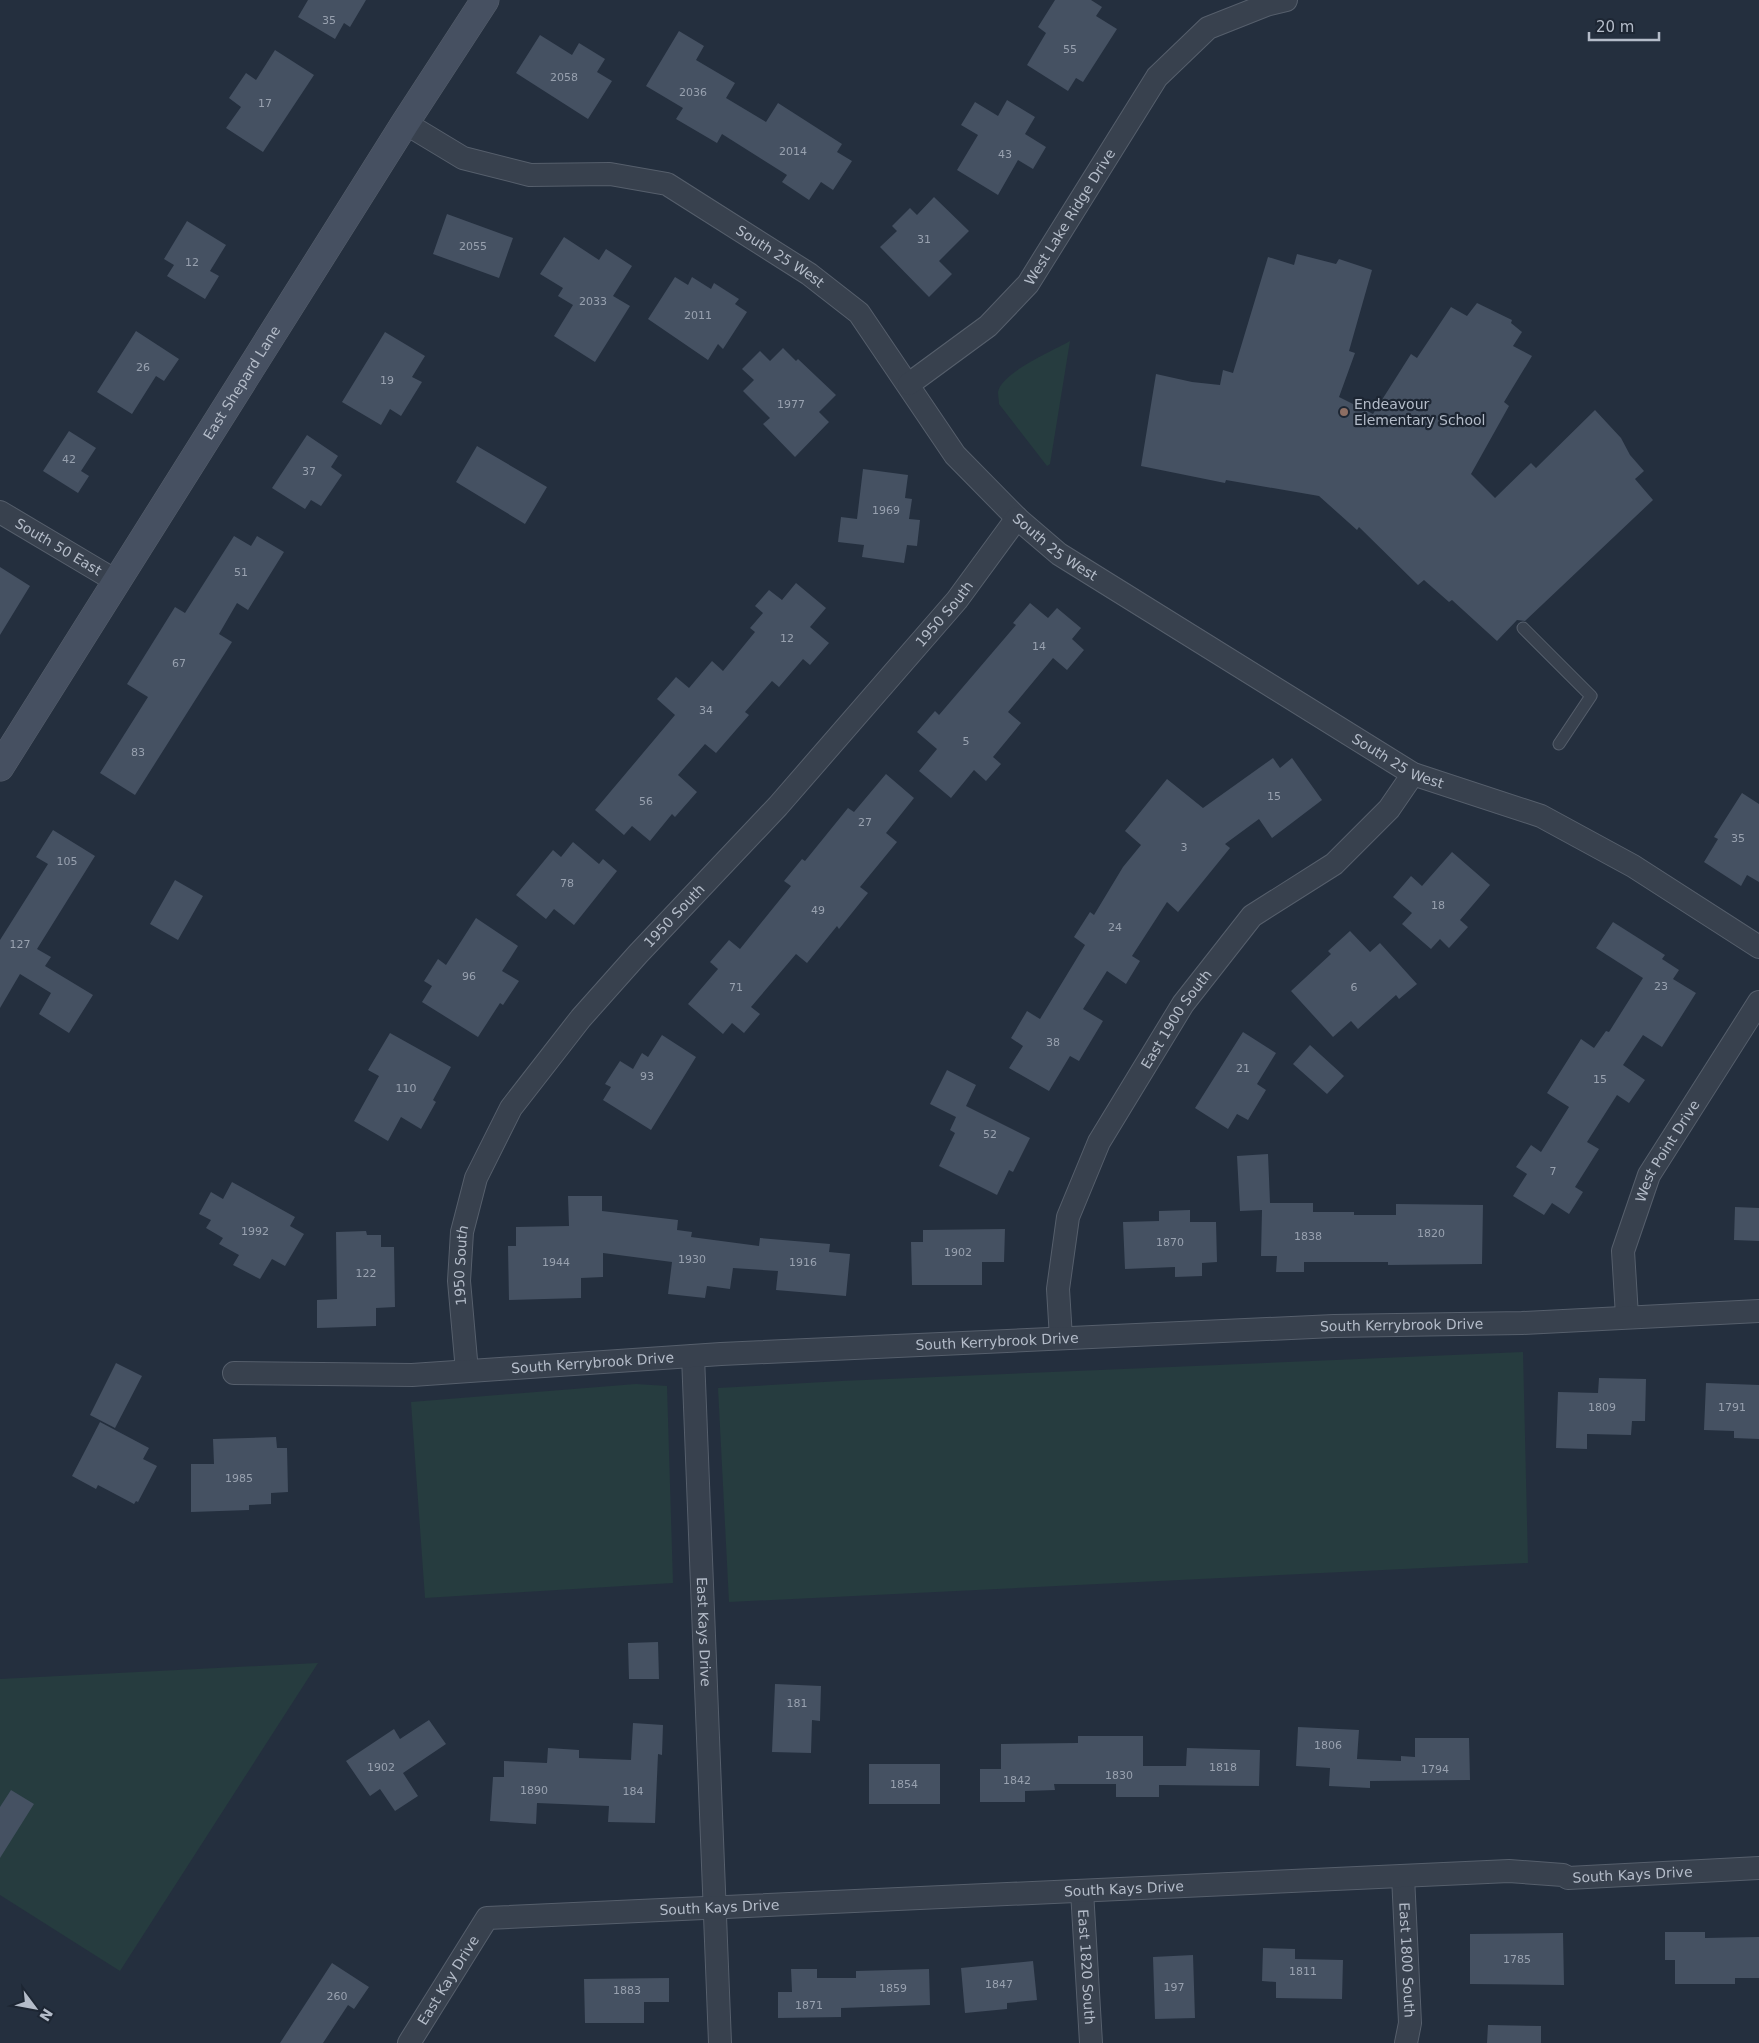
<svg xmlns="http://www.w3.org/2000/svg" width="1759" height="2043" viewBox="0 0 1759 2043" font-family="'DejaVu Sans',sans-serif">
<style>
.green{fill:#263c3f}
.building{fill:#455162}
.lines{fill:none;stroke-linecap:round;stroke-linejoin:round}
.lane-casing{stroke:#565f6c;stroke-width:13}
.street-casing{stroke:#565f6c;stroke-width:24}
.secondary-casing{stroke:#565f6c;stroke-width:29}
.lane{stroke:#38414e;stroke-width:11}
.street{stroke:#38414e;stroke-width:22}
.secondary{stroke:#465061;stroke-width:28}
.education-dot{fill:#8d6e63;stroke:#1d2633;stroke-width:2}
.labels{text-anchor:middle;stroke-width:4.5;stroke-linejoin:round;paint-order:stroke}
.number-label{font-size:11px;fill:#98a1af}
.street-label{font-size:14px;fill:#b4bcc9;stroke:#1d2633}
.poi-label{font-size:14px;fill:#b4bcc9;stroke:#1d2633;text-anchor:start}
</style>
<rect width="100%" height="100%" fill="#242f3e"/>
<path class="green" d="M 1070,341 L 1050,464 L 1047,466 L 999,404 C 999,401 998,395 998,392 C 1002,372 1053,351 1070,341 Z
M 1523,1352 L 1528,1563 L 729,1602 L 718,1388 L 841,1381 Z
M 636,1384 L 667,1386 L 673,1583 L 425,1598 L 411,1402 Z
M 318,1663 L 120,1971 L 0,1895 L 0,1679 Z"/>
<path class="building" d="M 308,0 L 366,0 L 350,27 L 344,23 L 335,39 L 298,17 Z
M 1055,0 L 1091,0 L 1102,7 L 1096,16 L 1117,29 L 1083,82 L 1076,78 L 1068,91 L 1027,65 L 1046,33 L 1038,27 Z
M 679,31 L 704,46 L 696,60 L 735,83 L 726,98 L 766,122 L 778,103 L 842,144 L 837,152 L 852,161 L 833,190 L 821,182 L 809,200 L 782,182 L 787,175 L 722,134 L 717,143 L 676,119 L 683,108 L 646,86 Z
M 540,35 L 572,55 L 579,43 L 605,59 L 597,72 L 612,81 L 588,119 L 516,73 Z
M 275,50 L 314,75 L 263,152 L 226,128 L 241,107 L 229,98 L 246,73 L 256,80 Z
M 1007,100 L 1035,117 L 1025,134 L 1046,147 L 1033,169 L 1018,160 L 998,195 L 957,170 L 978,135 L 961,125 L 975,102 L 998,116 Z
M 934,197 L 969,231 L 939,261 L 952,274 L 929,297 L 880,247 L 897,231 L 892,226 L 910,208 L 917,215 Z
M 447,214 L 513,238 L 499,278 L 433,254 Z
M 187,221 L 226,245 L 210,271 L 219,276 L 205,299 L 167,276 L 174,265 L 164,259 Z
M 564,237 L 599,260 L 606,249 L 632,266 L 613,296 L 630,306 L 595,362 L 554,336 L 573,305 L 558,296 L 563,288 L 540,274 Z
M 1297,254 L 1336,264 L 1339,259 L 1372,270 L 1349,351 L 1355,353 L 1339,397 L 1373,414 L 1411,354 L 1417,358 L 1451,307 L 1467,316 L 1477,303 L 1512,320 L 1511,323 L 1522,332 L 1513,346 L 1532,356 L 1504,402 L 1509,406 L 1471,474 L 1495,498 L 1531,463 L 1536,468 L 1595,410 L 1621,438 L 1630,455 L 1644,471 L 1635,479 L 1653,500 L 1525,621 L 1517,620 L 1497,641 L 1452,600 L 1449,602 L 1424,580 L 1418,585 L 1359,527 L 1357,530 L 1319,496 L 1226,480 L 1225,483 L 1141,466 L 1156,374 L 1192,382 L 1220,385 L 1223,370 L 1233,373 L 1268,257 L 1294,265 Z
M 675,277 L 688,285 L 692,277 L 711,289 L 714,283 L 739,299 L 735,304 L 747,312 L 723,349 L 718,344 L 708,360 L 648,319 Z
M 136,331 L 179,359 L 164,381 L 156,376 L 132,414 L 97,392 Z
M 385,332 L 425,356 L 412,377 L 422,382 L 401,416 L 390,409 L 381,425 L 342,402 Z
M 783,348 L 796,361 L 798,359 L 836,395 L 819,412 L 829,422 L 795,457 L 763,424 L 770,418 L 743,391 L 754,380 L 742,369 L 760,351 L 770,361 Z
M 69,431 L 96,448 L 81,471 L 89,476 L 78,493 L 43,471 Z
M 307,435 L 338,456 L 331,467 L 342,475 L 321,506 L 311,500 L 305,509 L 272,488 Z
M 477,446 L 547,487 L 525,524 L 456,482 Z
M 863,469 L 908,475 L 905,498 L 912,499 L 909,519 L 920,520 L 917,546 L 907,545 L 904,563 L 862,557 L 864,545 L 838,542 L 841,517 L 857,519 Z
M 234,536 L 251,546 L 257,536 L 284,552 L 248,610 L 237,603 L 219,634 L 232,642 L 135,795 L 100,773 L 148,697 L 127,684 L 175,607 L 185,613 Z
M 0,567 L 30,586 L 0,635 Z
M 796,583 L 826,608 L 810,627 L 829,643 L 810,665 L 803,659 L 779,687 L 772,681 L 745,712 L 749,715 L 716,753 L 705,744 L 678,775 L 697,792 L 675,817 L 672,814 L 650,841 L 632,826 L 624,835 L 595,810 L 675,715 L 657,699 L 676,677 L 689,688 L 712,661 L 723,671 L 755,632 L 750,628 L 763,613 L 755,606 L 769,590 L 782,600 Z
M 1030,603 L 1048,618 L 1057,608 L 1081,628 L 1072,639 L 1084,650 L 1067,670 L 1053,658 L 1008,712 L 1021,723 L 993,757 L 1001,764 L 986,781 L 974,770 L 951,798 L 919,771 L 937,749 L 917,732 L 935,711 L 939,715 L 1016,625 L 1013,623 Z
M 1273,758 L 1280,768 L 1292,758 L 1322,800 L 1272,838 L 1259,819 L 1225,844 L 1230,848 L 1178,912 L 1167,902 L 1132,956 L 1140,961 L 1126,984 L 1107,971 L 1083,1009 L 1103,1021 L 1079,1061 L 1070,1056 L 1049,1091 L 1009,1068 L 1023,1046 L 1011,1038 L 1027,1011 L 1040,1019 L 1085,945 L 1074,937 L 1090,912 L 1094,915 L 1123,867 L 1141,845 L 1125,831 L 1167,779 L 1203,808 Z
M 886,774 L 914,798 L 886,833 L 897,842 L 860,887 L 868,893 L 839,929 L 837,926 L 807,963 L 796,954 L 751,1007 L 760,1014 L 744,1033 L 732,1023 L 723,1034 L 688,1004 L 718,969 L 710,962 L 729,940 L 740,949 L 791,886 L 784,881 L 802,859 L 805,861 L 848,808 L 854,812 Z
M 1742,793 L 1759,804 L 1759,882 L 1747,875 L 1741,886 L 1704,862 L 1718,839 L 1714,837 Z
M 53,830 L 95,856 L 37,949 L 51,957 L 45,966 L 93,995 L 69,1033 L 39,1014 L 51,993 L 20,974 L 0,1008 L 0,940 L 48,864 L 36,857 Z
M 573,842 L 599,864 L 603,859 L 617,871 L 574,925 L 554,909 L 546,919 L 516,895 L 553,850 L 561,857 Z
M 1452,852 L 1490,885 L 1460,920 L 1468,927 L 1449,948 L 1440,939 L 1431,949 L 1402,924 L 1412,913 L 1393,897 L 1411,876 L 1422,886 Z
M 175,880 L 203,896 L 178,940 L 150,924 Z
M 476,918 L 518,946 L 502,971 L 519,981 L 503,1005 L 500,1003 L 478,1037 L 422,1002 L 432,986 L 424,981 L 438,959 L 446,965 Z
M 1613,922 L 1665,955 L 1662,959 L 1679,970 L 1673,979 L 1696,993 L 1662,1047 L 1643,1035 L 1623,1065 L 1645,1080 L 1629,1103 L 1617,1095 L 1587,1142 L 1599,1149 L 1575,1187 L 1583,1192 L 1569,1214 L 1552,1203 L 1544,1215 L 1513,1196 L 1527,1174 L 1516,1167 L 1531,1145 L 1541,1152 L 1569,1107 L 1547,1093 L 1581,1039 L 1594,1048 L 1606,1031 L 1609,1032 L 1643,978 L 1596,948 Z
M 1350,931 L 1370,952 L 1380,943 L 1417,984 L 1399,999 L 1396,995 L 1358,1029 L 1351,1021 L 1333,1037 L 1291,991 L 1331,954 L 1328,951 Z
M 1243,1032 L 1276,1053 L 1257,1084 L 1266,1090 L 1248,1120 L 1237,1114 L 1228,1129 L 1195,1108 Z
M 390,1033 L 451,1067 L 433,1100 L 436,1102 L 421,1129 L 401,1117 L 388,1141 L 354,1121 L 379,1076 L 368,1070 Z
M 662,1035 L 696,1057 L 651,1130 L 603,1100 L 611,1087 L 605,1084 L 620,1061 L 633,1069 L 642,1053 L 648,1057 Z
M 1310,1045 L 1344,1076 L 1327,1094 L 1293,1064 Z
M 947,1070 L 976,1085 L 966,1106 L 1030,1138 L 1013,1172 L 1009,1170 L 997,1195 L 939,1166 L 955,1133 L 950,1130 L 956,1117 L 930,1104 Z
M 1268,1154 L 1270,1203 L 1313,1203 L 1313,1212 L 1354,1212 L 1354,1215 L 1396,1215 L 1396,1204 L 1483,1205 L 1482,1264 L 1388,1265 L 1388,1262 L 1304,1262 L 1304,1272 L 1276,1272 L 1277,1256 L 1261,1256 L 1262,1210 L 1240,1211 L 1237,1156 Z
M 232,1182 L 295,1217 L 290,1226 L 304,1234 L 285,1266 L 272,1259 L 260,1279 L 233,1265 L 239,1255 L 219,1244 L 223,1238 L 206,1228 L 211,1220 L 199,1214 L 211,1192 L 223,1199 Z
M 568,1196 L 602,1196 L 602,1211 L 678,1220 L 677,1230 L 692,1232 L 691,1237 L 759,1246 L 760,1238 L 830,1244 L 829,1252 L 850,1254 L 846,1296 L 776,1290 L 778,1271 L 733,1268 L 730,1289 L 707,1286 L 705,1298 L 668,1294 L 672,1262 L 603,1253 L 603,1277 L 581,1278 L 581,1298 L 509,1300 L 508,1246 L 516,1246 L 516,1227 L 569,1226 Z
M 1735,1207 L 1759,1208 L 1759,1241 L 1734,1240 Z
M 1190,1210 L 1190,1222 L 1216,1222 L 1217,1262 L 1202,1263 L 1202,1276 L 1175,1277 L 1175,1267 L 1125,1269 L 1123,1222 L 1159,1221 L 1159,1211 Z
M 1005,1229 L 1004,1262 L 982,1262 L 982,1285 L 912,1285 L 911,1242 L 923,1242 L 923,1230 Z
M 366,1231 L 367,1235 L 381,1235 L 381,1247 L 394,1247 L 395,1307 L 376,1308 L 376,1326 L 317,1328 L 317,1300 L 337,1299 L 336,1232 Z
M 116,1363 L 142,1376 L 115,1428 L 90,1415 Z
M 1599,1378 L 1646,1379 L 1645,1421 L 1632,1421 L 1631,1435 L 1587,1434 L 1587,1449 L 1556,1448 L 1558,1392 L 1598,1393 Z
M 1706,1383 L 1759,1385 L 1759,1439 L 1734,1438 L 1734,1431 L 1704,1430 Z
M 100,1422 L 149,1448 L 143,1459 L 157,1466 L 138,1502 L 136,1501 L 134,1504 L 98,1485 L 96,1489 L 72,1476 Z
M 276,1437 L 277,1448 L 287,1448 L 288,1492 L 271,1493 L 271,1504 L 249,1505 L 249,1510 L 191,1512 L 191,1464 L 214,1464 L 213,1439 Z
M 658,1642 L 659,1679 L 629,1679 L 628,1643 Z
M 775,1684 L 821,1686 L 820,1721 L 812,1720 L 811,1753 L 772,1752 Z
M 429,1720 L 446,1744 L 403,1773 L 418,1796 L 395,1811 L 380,1789 L 370,1796 L 346,1761 L 394,1729 L 400,1739 Z
M 633,1723 L 663,1725 L 662,1755 L 658,1754 L 655,1823 L 608,1822 L 609,1806 L 537,1803 L 536,1824 L 490,1821 L 493,1777 L 504,1777 L 504,1761 L 547,1763 L 548,1748 L 579,1750 L 579,1758 L 631,1760 Z
M 1298,1727 L 1359,1730 L 1357,1759 L 1401,1761 L 1401,1756 L 1415,1757 L 1415,1738 L 1469,1738 L 1470,1780 L 1370,1781 L 1370,1788 L 1329,1786 L 1330,1768 L 1296,1766 Z
M 1078,1736 L 1143,1736 L 1143,1766 L 1186,1766 L 1187,1748 L 1260,1750 L 1259,1786 L 1159,1785 L 1159,1797 L 1116,1797 L 1116,1784 L 1054,1784 L 1055,1790 L 1025,1791 L 1025,1802 L 980,1802 L 980,1769 L 1001,1769 L 1001,1744 L 1078,1743 Z
M 869,1764 L 940,1764 L 940,1804 L 869,1804 Z
M 11,1790 L 34,1804 L 0,1858 L 0,1807 Z
M 1665,1932 L 1705,1932 L 1705,1938 L 1759,1937 L 1759,1978 L 1735,1978 L 1735,1984 L 1675,1984 L 1675,1960 L 1665,1960 Z
M 1563,1933 L 1564,1985 L 1470,1984 L 1470,1934 Z
M 1263,1948 L 1295,1949 L 1295,1959 L 1343,1960 L 1342,1999 L 1276,1998 L 1276,1982 L 1262,1981 Z
M 1193,1955 L 1195,2018 L 1155,2019 L 1153,1957 Z
M 1033,1961 L 1037,2000 L 1007,2003 L 1007,2009 L 965,2013 L 961,1968 Z
M 332,1963 L 369,1987 L 354,2009 L 348,2005 L 323,2043 L 280,2043 Z
M 791,1969 L 817,1969 L 817,1978 L 856,1978 L 856,1971 L 929,1969 L 930,2005 L 841,2008 L 841,2017 L 778,2018 L 778,1992 L 792,1992 Z
M 669,1978 L 669,2002 L 644,2002 L 644,2023 L 585,2023 L 584,1979 Z
M 1488,2025 L 1541,2026 L 1541,2043 L 1487,2043 Z"/>
<g class="lines">
<defs>
<path id="lane" d="M 1523,628 L 1591,696 L 1559,744"/>
<g id="street">
<path id="s1" d="M 405,123 L 463,158 L 530,175 L 610,174 L 667,184 L 809,274 L 859,313 L 955,455 L 1017,518 L 1059,554 L 1413,774 L 1541,816 L 1633,866 L 1759,947"/>
<path id="s2" d="M 909,384 L 988,326 L 1028,284 L 1157,77 L 1208,28 L 1266,5 L 1286,0"/>
<path id="s3" d="M 0,512 L 116,581"/>
<path id="s4" d="M 1627,1316 L 1623,1251 L 1649,1175 L 1759,1002"/>
<path id="s5" d="M 1061,1338 L 1058,1289 L 1068,1217 L 1099,1142 L 1183,1004 L 1252,916 L 1334,864 L 1389,809 L 1413,774"/>
<path id="s6" d="M 693,1356 L 720,2043"/>
<path id="s7" d="M 467,1371 L 459,1281 L 462,1232 L 476,1178 L 511,1108 L 581,1018 L 638,954 L 778,806 L 957,600 L 1017,518"/>
<path id="s8" d="M 234,1373 L 412,1375 L 721,1354 L 1334,1326 L 1522,1323 L 1759,1311"/>
<path id="s9" d="M 1403,1876 L 1410,2023 L 1406,2043"/>
<path id="s10" d="M 1082,1891 L 1091,2043"/>
<path id="s11" d="M 409,2043 L 487,1918 L 1509,1871 L 1563,1875 L 1568,1878 L 1759,1868"/>
</g>
<g id="secondary">
<path id="s12" d="M 0,767 L 405,123 L 485,0"/>
</g>
</defs>
<use href="#lane" class="lane-casing"/>
<use href="#street" class="street-casing"/>
<use href="#secondary" class="secondary-casing"/>
<use href="#lane" class="lane"/>
<use href="#street" class="street"/>
<use href="#secondary" class="secondary"/>
</g>
<circle class="education-dot" cx="1344" cy="412" r="5"/>
<g class="labels">
<g class="number-label">
<text x="329" y="24">35</text>
<text x="1070" y="53">55</text>
<text x="564" y="81">2058</text>
<text x="693" y="96">2036</text>
<text x="265" y="107">17</text>
<text x="793" y="155">2014</text>
<text x="1005" y="158">43</text>
<text x="924" y="243">31</text>
<text x="473" y="250">2055</text>
<text x="192" y="266">12</text>
<text x="593" y="305">2033</text>
<text x="698" y="319">2011</text>
<text x="143" y="371">26</text>
<text x="387" y="384">19</text>
<text x="791" y="408">1977</text>
<text x="69" y="463">42</text>
<text x="309" y="475">37</text>
<text x="886" y="514">1969</text>
<text x="241" y="576">51</text>
<text x="787" y="642">12</text>
<text x="1039" y="650">14</text>
<text x="179" y="667">67</text>
<text x="706" y="714">34</text>
<text x="966" y="745">5</text>
<text x="138" y="756">83</text>
<text x="1274" y="800">15</text>
<text x="646" y="805">56</text>
<text x="865" y="826">27</text>
<text x="1738" y="842">35</text>
<text x="1184" y="851">3</text>
<text x="67" y="865">105</text>
<text x="567" y="887">78</text>
<text x="1438" y="909">18</text>
<text x="818" y="914">49</text>
<text x="1115" y="931">24</text>
<text x="20" y="948">127</text>
<text x="469" y="980">96</text>
<text x="1661" y="990">23</text>
<text x="736" y="991">71</text>
<text x="1354" y="991">6</text>
<text x="1053" y="1046">38</text>
<text x="1243" y="1072">21</text>
<text x="647" y="1080">93</text>
<text x="1600" y="1083">15</text>
<text x="406" y="1092">110</text>
<text x="990" y="1138">52</text>
<text x="1553" y="1175">7</text>
<text x="255" y="1235">1992</text>
<text x="1431" y="1237">1820</text>
<text x="1308" y="1240">1838</text>
<text x="1170" y="1246">1870</text>
<text x="958" y="1256">1902</text>
<text x="692" y="1263">1930</text>
<text x="556" y="1266">1944</text>
<text x="803" y="1266">1916</text>
<text x="366" y="1277">122</text>
<text x="1602" y="1411">1809</text>
<text x="1732" y="1411">1791</text>
<text x="239" y="1482">1985</text>
<text x="797" y="1707">181</text>
<text x="1328" y="1749">1806</text>
<text x="381" y="1771">1902</text>
<text x="1223" y="1771">1818</text>
<text x="1435" y="1773">1794</text>
<text x="1119" y="1779">1830</text>
<text x="1017" y="1784">1842</text>
<text x="904" y="1788">1854</text>
<text x="534" y="1794">1890</text>
<text x="633" y="1795">184</text>
<text x="1517" y="1963">1785</text>
<text x="1303" y="1975">1811</text>
<text x="999" y="1988">1847</text>
<text x="1174" y="1991">197</text>
<text x="893" y="1992">1859</text>
<text x="627" y="1994">1883</text>
<text x="337" y="2000">260</text>
<text x="809" y="2009">1871</text>
</g>
<g class="street-label">
<text dy="5" stroke="none"><textPath href="#s2" startOffset="235">West Lake Ridge Drive</textPath></text>
<text dy="5" stroke="none"><textPath href="#s1" startOffset="409">South 25 West</textPath></text>
<text dy="5" stroke="none"><textPath href="#s12" startOffset="454">East Shepard Lane</textPath></text>
<text dy="5" stroke="none"><textPath href="#s1" startOffset="814">South 25 West</textPath></text>
<text dy="5" stroke="none"><textPath href="#s3" startOffset="68">South 50 East</textPath></text>
<text dy="5" stroke="none"><textPath href="#s7" startOffset="931">1950 South</textPath></text>
<text dy="5" stroke="none"><textPath href="#s1" startOffset="1219">South 25 West</textPath></text>
<text dy="5" stroke="none"><textPath href="#s7" startOffset="526">1950 South</textPath></text>
<text dy="5" stroke="none"><textPath href="#s5" startOffset="348">East 1900 South</textPath></text>
<text dy="5" stroke="none"><textPath href="#s4" startOffset="175">West Point Drive</textPath></text>
<text dy="5" stroke="none"><textPath href="#s7" startOffset="106">1950 South</textPath></text>
<text dy="5" stroke="none"><textPath href="#s8" startOffset="1169">South Kerrybrook Drive</textPath></text>
<text dy="5" stroke="none"><textPath href="#s8" startOffset="764">South Kerrybrook Drive</textPath></text>
<text dy="5" stroke="none"><textPath href="#s8" startOffset="359">South Kerrybrook Drive</textPath></text>
<text dy="5" stroke="none"><textPath href="#s6" startOffset="276">East Kays Drive</textPath></text>
<text dy="5" stroke="none"><textPath href="#s11" startOffset="1295">South Kays Drive</textPath></text>
<text dy="5" stroke="none"><textPath href="#s11" startOffset="785">South Kays Drive</textPath></text>
<text dy="5" stroke="none"><textPath href="#s11" startOffset="380">South Kays Drive</textPath></text>
<text dy="5" stroke="none"><textPath href="#s9" startOffset="84">East 1800 South</textPath></text>
<text dy="5" stroke="none"><textPath href="#s10" startOffset="76">East 1820 South</textPath></text>
<text dy="5" stroke="none"><textPath href="#s11" startOffset="74">East Kay Drive</textPath></text>
</g>
<g class="poi-label">
<text x="1354" y="409">Endeavour<tspan x="1354" dy="16">Elementary School</tspan></text>
</g>
</g>
<g transform="translate(35 2008) rotate(122)" stroke="#1d2633" stroke-width="4" paint-order="stroke">
<path d="M0-4L9 19L0 12L-9 19Z" fill="#b4bcc9"/>
<text y="-8" font-size="14" font-weight="bold" text-anchor="middle" fill="#b4bcc9">N</text>
</g>
<path d="M1589 32v8h70v-8" fill="none" stroke="#b4bcc9" stroke-width="2.5"/>
<text x="1596" y="32" font-size="15" fill="#b4bcc9" stroke="#1d2633" stroke-width="4" paint-order="stroke">20 m</text>
</svg>
